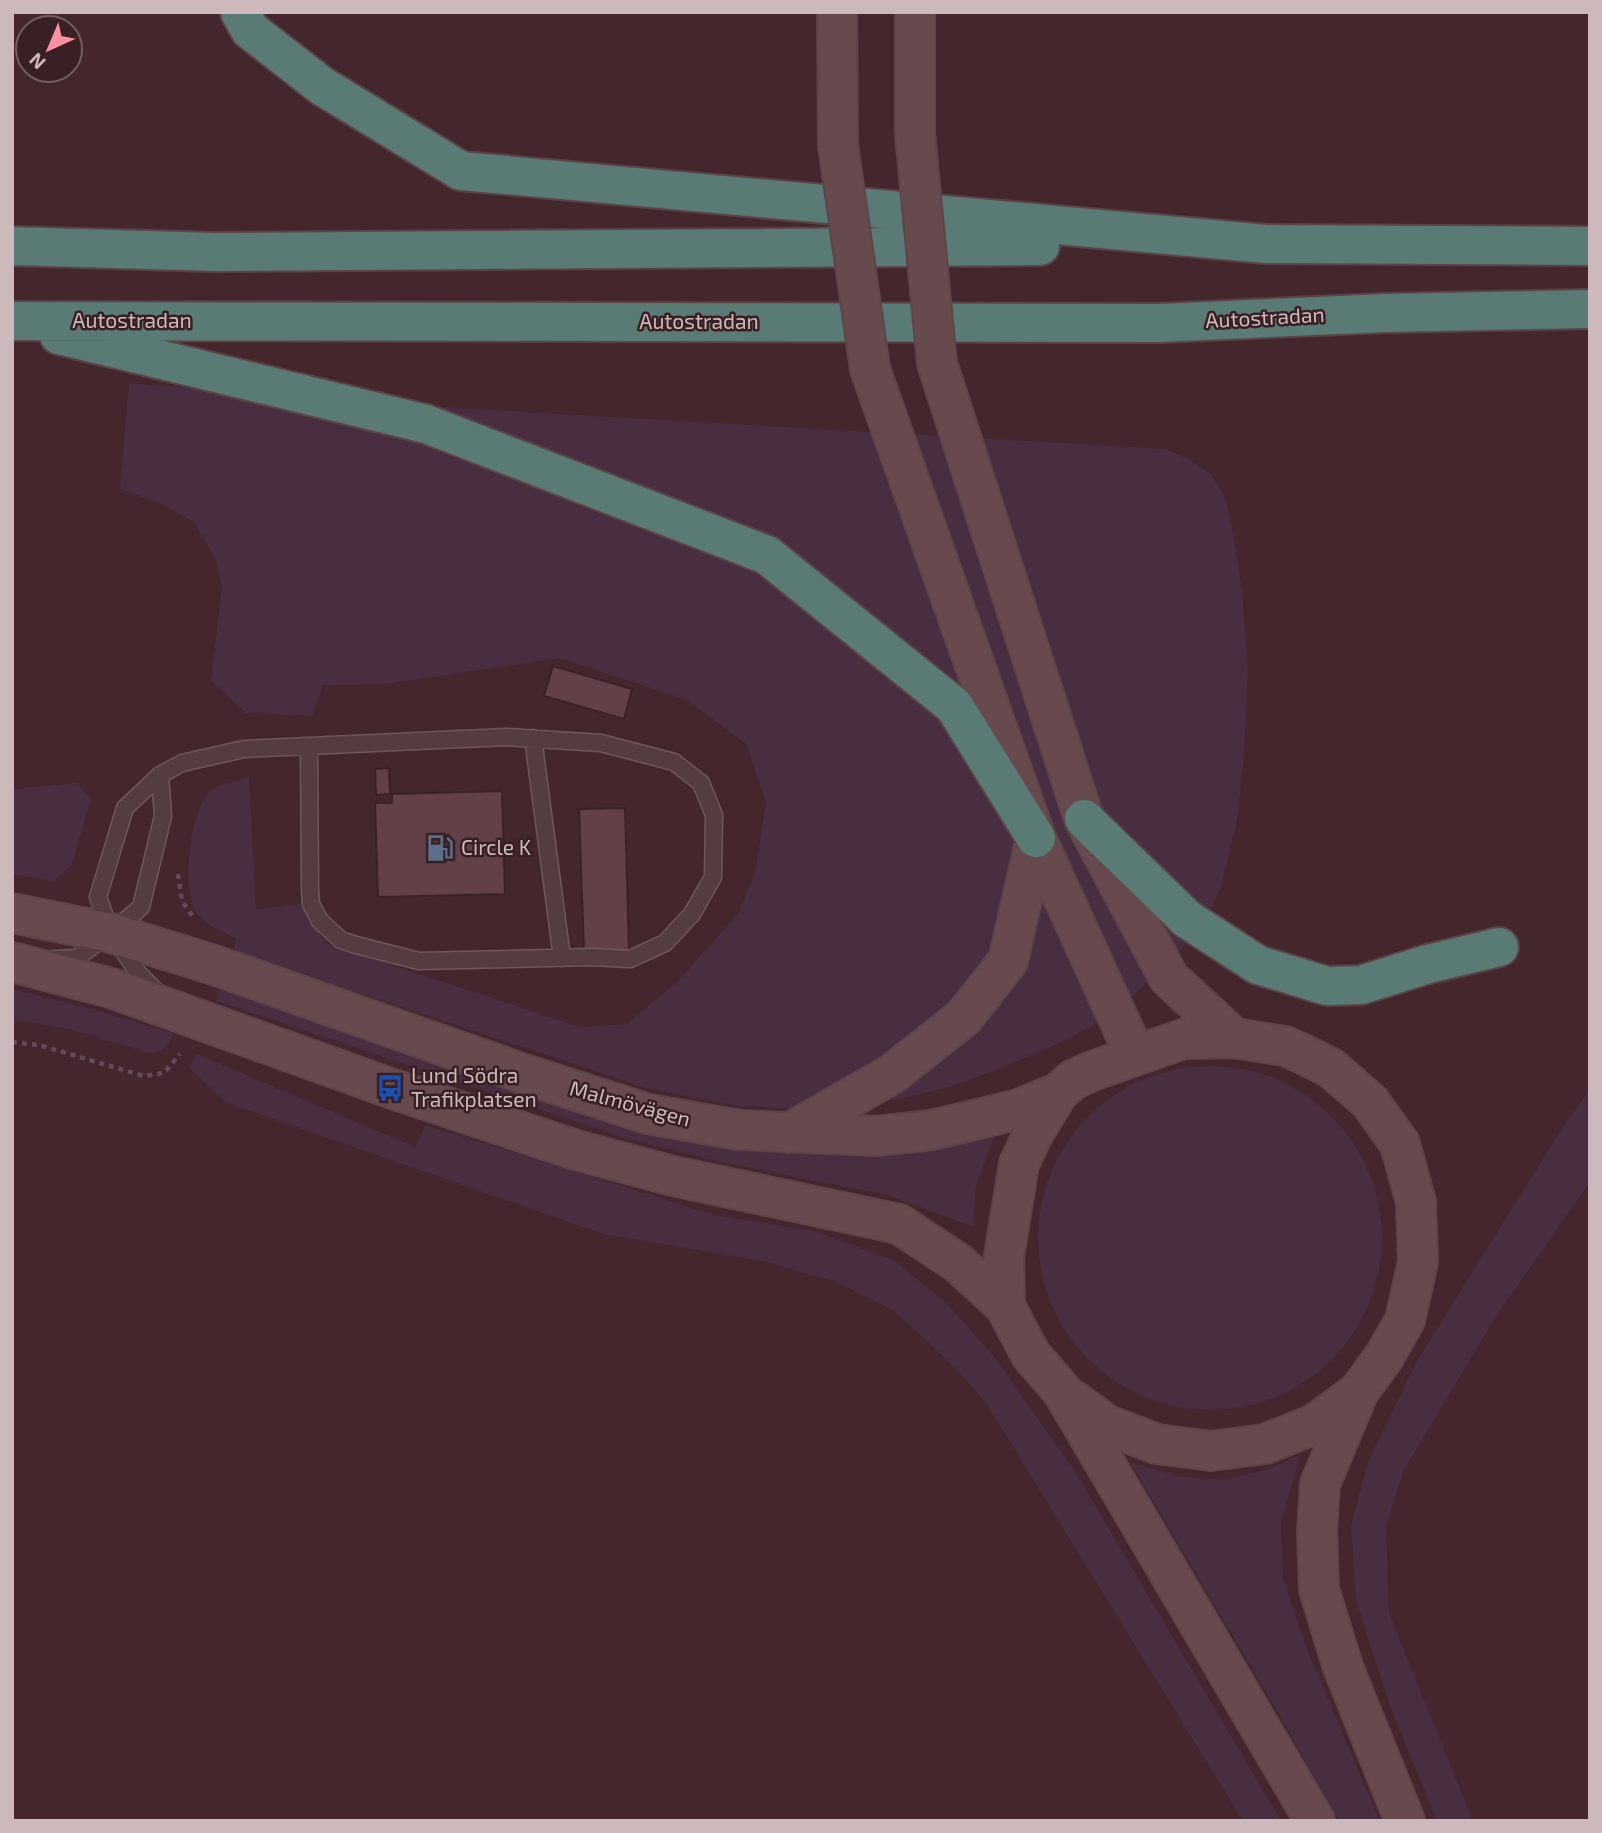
<svg xmlns="http://www.w3.org/2000/svg" width="1602" height="1833" viewBox="0 0 1602 1833" font-family="'Exo 2',sans-serif">
<style>
.green{fill:#492d41}
.building{fill:#614147;stroke:#3b2226;stroke-width:2}
.lines{fill:none;stroke-linecap:round;stroke-linejoin:round}
.lane-casing{stroke:#6e575a;stroke-width:19}
.secondary-casing{stroke:#5d4549;stroke-width:42}
.highway-casing{stroke:#5b4347;stroke-width:42}
.path{stroke:#644a5a;stroke-width:4.5;stroke-dasharray:5 5;stroke-linecap:butt}
.lane{stroke:#543c40;stroke-width:16}
.secondary{stroke:#674a4d;stroke-width:38}
.highway{stroke:#597a75;stroke-width:38}
.secondary-bridge-casing{stroke:#5d4549;stroke-width:42;stroke-linecap:butt}
.secondary-bridge{stroke:#674a4d;stroke-width:38}
.labels{text-anchor:middle;stroke-width:5;stroke-linejoin:round;paint-order:stroke}
.street-label{font-size:21px;fill:#cdb9bc;stroke:#392024}
.poi-label{font-size:21px;fill:#cdb9bc;stroke:#392024;text-anchor:start}
</style>
<rect width="100%" height="100%" fill="#44272c"/>
<path class="green" d="M 129,383 L 457,408 L 1166,449 L 1190,460 L 1211,474 L 1225,497 L 1232,528 L 1242,589 L 1248,672 L 1244,756 L 1237,821 L 1221,887 L 1210,911 L 1199,928 L 1171,960 L 1116,1012 L 1068,1039 L 1006,1066 L 950,1087 L 885,1102 L 818,1110 L 737,1106 L 647,1088 L 234,952 L 236,938 C 221,931 200,923 193,907 C 183,882 190,804 213,789 C 221,783 240,780 249,776 L 256,909 L 301,904 L 325,943 L 580,1027 L 627,1024 L 677,982 L 738,914 L 755,873 L 766,802 L 746,744 L 687,700 L 560,658 L 386,684 L 323,685 L 312,716 L 246,713 L 211,681 L 222,586 L 215,558 L 194,522 L 159,503 L 120,489 Z
M 77,783 L 91,800 L 71,866 L 54,881 L 12,874 L 12,789 Z
M 223,979 L 622,1122 L 725,1149 L 819,1152 L 1008,1116 L 992,1142 L 976,1186 L 973,1227 L 888,1195 L 729,1164 L 622,1137 L 216,1001 Z
M 12,989 L 99,1011 L 174,1034 L 166,1047 L 152,1054 L 70,1029 L 12,1019 Z
M 197,1054 L 415,1147 L 426,1125 L 715,1215 L 814,1231 L 894,1260 L 945,1302 L 993,1355 L 1076,1473 L 1281,1821 L 1243,1821 L 985,1401 L 949,1362 L 894,1311 L 839,1283 L 767,1262 L 603,1234 L 225,1102 L 189,1068 Z
M1038 1238a172 172 0 1 1 344 0a172 172 0 1 1-344 0Z
M 1590,1089 L 1590,1182 L 1496,1316 L 1404,1470 L 1386,1526 L 1389,1613 L 1473,1821 L 1437,1821 L 1392,1711 L 1356,1601 L 1351,1526 L 1368,1461 L 1417,1361 L 1559,1133 Z
M 1301,1454 L 1281,1522 L 1283,1578 L 1307,1649 L 1380,1821 L 1339,1821 L 1279,1714 L 1130,1462 L 1182,1477 L 1224,1480 L 1271,1468 Z"/>
<path class="building" d="M 553,666 L 632,689 L 624,719 L 544,696 Z
M 389,768 L 390,794 L 376,795 L 375,769 Z
M 502,791 L 505,894 L 378,897 L 375,803 L 392,803 L 392,794 Z
M 625,808 L 629,951 L 584,952 L 579,809 Z"/>
<g class="lines">
<defs>
<path id="lane" d="M 533,738 L 562,958
M 54,959 L 76,958 L 111,933 L 141,907 L 163,816 L 160,775
M 159,994 L 139,974 L 111,933 L 98,897 L 125,808 L 160,775 L 182,763 L 244,749 L 506,737 L 601,743 L 674,762 L 701,783 L 714,815 L 713,877 L 692,914 L 665,943 L 630,959 L 591,957 L 419,961 L 356,945 L 341,940 L 320,921 L 311,904 L 310,890 L 309,746"/>
<path id="secondary" d="M 837,12 L 838,145
M 915,12 L 915,134
M 937,363 L 1084,819 L 1169,978 L 1234,1038
M 870,369 L 1036,838 L 1135,1055
M 12,913 L 111,933 L 214,965 L 521,1073 L 648,1114 L 739,1130 L 876,1136 L 932,1130 L 1016,1110 L 1058,1093
M 12,962 L 111,988 L 390,1088 L 576,1150 L 673,1176 L 899,1224 L 958,1263 L 1005,1306
M 789,1133 L 892,1074 L 964,1017 L 1008,961 L 1036,838
M 1073,1400 L 1107,1425 L 1157,1444 L 1211,1451 L 1265,1444 L 1315,1424 L 1357,1393
M 1315,1821 L 1063,1392 L 1031,1355 L 1005,1306 L 1004,1256 L 1019,1164 L 1033,1134 L 1058,1093 L 1074,1079 L 1095,1070 L 1183,1039 L 1234,1038 L 1285,1046 L 1301,1053 L 1331,1068 L 1370,1102 L 1400,1144 L 1416,1202 L 1418,1262 L 1405,1320 L 1384,1357 L 1359,1391 L 1320,1484 L 1317,1531 L 1319,1589 L 1343,1667 L 1405,1821"/>
<path id="highway" d="M 240,12 L 250,30 L 322,86 L 461,171 L 1266,244 L 1590,246
M 12,246 L 215,252 L 1040,246
M 12,321 L 1159,323 L 1385,313 L 1590,309
M 59,335 L 426,424 L 767,555 L 954,706 L 1036,838
M 1084,819 L 1187,919 L 1258,965 L 1327,986 L 1361,985 L 1428,964 L 1499,947"/>
</defs>
<use href="#lane" class="lane-casing"/>
<use href="#secondary" class="secondary-casing"/>
<use href="#highway" class="highway-casing"/>
<path class="path" d="M 178,874 L 182,901 L 193,917
M 12,1042 L 39,1045 L 144,1076 L 164,1073 L 180,1054"/>
<use href="#lane" class="lane"/>
<use href="#secondary" class="secondary"/>
<use href="#highway" class="highway"/>
<defs>
<path id="secondary-bridge" d="M 915,134 L 937,363
M 838,145 L 870,369"/>
</defs>
<use href="#secondary-bridge" class="secondary-bridge-casing"/>
<use href="#secondary-bridge" class="secondary-bridge"/>
</g>
<defs>
<symbol id="fuel-bare" viewBox="-9 -9 18 18"><path d="M-5.5-6h7V0h2V4h1.3V-2.5L3-4.5l.8-.8L6-3V5H2.5V1h-1V6h-7ZM-4.2-4.7v3.2H.2V-4.7Z" fill="#5c6f8a" stroke="#392024" stroke-width="2.5" paint-order="stroke"/></symbol>
<symbol id="bus-bare" viewBox="-9 -9 18 18"><path d="M-5-6H5V4H4V6H2V4H-2V6H-4V4H-5ZM-3.5-4V0h7V-4ZM-3.5 1.2v1.5H-2V1.2ZM2 1.2v1.5H3.5V1.2Z" fill="#1a4fb4" stroke="#392024" stroke-width="2.5" paint-order="stroke"/></symbol>
</defs>
<g fill-rule="evenodd">
<use href="#fuel-bare" x="421" y="829" width="38" height="38"/>
<use href="#bus-bare" x="371" y="1069" width="38" height="38"/>
</g>
<g class="labels">
<g class="street-label">
<text transform="translate(1265 318) rotate(-3)" y="7">Autostradan</text>
<text x="132" y="328">Autostradan</text>
<text x="699" y="329">Autostradan</text>
<text transform="translate(630 1104) rotate(15)" y="7">Malmövägen</text>
</g>
<g class="poi-label">
<text x="461" y="855">Circle K</text>
<text x="411" y="1083">Lund Södra<tspan x="411" dy="24">Trafikplatsen</tspan></text>
</g>
</g>
<rect width="1602" height="1833" fill="none" stroke="#cdb9bc" stroke-width="28"/>
<g transform="translate(49 49) rotate(224)"><circle r="33" fill="#392024" stroke="#745d61" stroke-width="2"/>
<path d="M0-5L12 26L0 18L-12 26Z" fill="#f992a0"/>
<text y="-10" font-size="19" font-weight="bold" text-anchor="middle" fill="#cdb9bc">N</text>
</g>
</svg>
